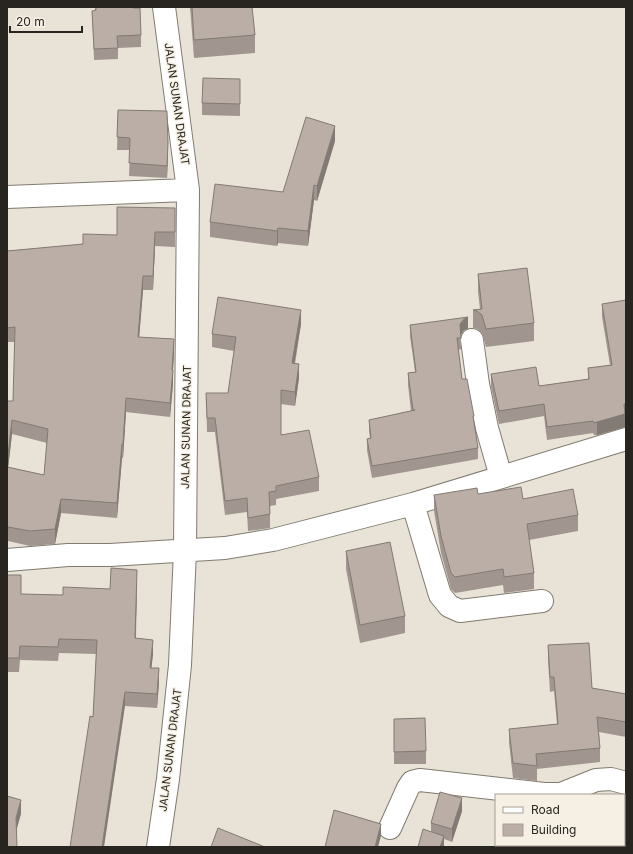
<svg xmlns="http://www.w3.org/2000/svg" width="633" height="854" viewBox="0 0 633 854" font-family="Inter,sans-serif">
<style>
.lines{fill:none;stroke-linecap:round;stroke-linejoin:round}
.minor-casing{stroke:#807a6f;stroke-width:24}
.minor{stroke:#fff;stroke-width:22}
.wall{fill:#a0968f;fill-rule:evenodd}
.shaded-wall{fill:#827a74}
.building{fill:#baaea6;stroke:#827a74}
.labels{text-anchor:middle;stroke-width:3;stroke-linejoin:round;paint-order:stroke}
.street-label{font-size:11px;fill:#282521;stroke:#f6f0e4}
</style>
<rect width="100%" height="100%" fill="#e9e3d7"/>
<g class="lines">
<defs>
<path id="minor" d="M 7,197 L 188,190
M 472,340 L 478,384 L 487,428 L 501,477
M 413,504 L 440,595 L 449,606 L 460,611 L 542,601
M 7,560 L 68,555 L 110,555 L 225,548 L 273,540 L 413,504 L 626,439
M 624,818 L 626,816
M 390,828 L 408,788 L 412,782 L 420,780 L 544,794 L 561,794 L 596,780 L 611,779 L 626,783
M 158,847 L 168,779 L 180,665 L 185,551 L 188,190 L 164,7
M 603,847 L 605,845"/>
</defs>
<use href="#minor" class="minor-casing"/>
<use href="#minor" class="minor"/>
</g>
<path class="wall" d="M 95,7 L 133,7 L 141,35 L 141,47 L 118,48 L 118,59 L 94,60 L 92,11 L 95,11 Z
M 190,7 L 252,7 L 255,35 L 255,53 L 194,58 Z
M 240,79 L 240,116 L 202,115 L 202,103 Z
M 118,110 L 168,155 L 167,178 L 129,176 L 130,150 L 117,150 Z
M 335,141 L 317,201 L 314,200 L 308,246 L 278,243 L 277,246 L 210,237 L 210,222 L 283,192 Z
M 175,208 L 175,247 L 155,246 L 153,290 L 143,290 L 139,337 L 174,353 L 173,370 L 173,384 L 170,417 L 126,412 L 123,458 L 122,458 L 117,518 L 61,513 L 55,544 L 30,546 L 8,541 L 7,547 L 7,401 L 13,401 L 15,342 L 7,342 L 7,251 L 83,244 L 117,235 ZM 12,434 L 47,443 L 44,475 L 8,467 Z
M 478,274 L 534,323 L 534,341 L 486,347 L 482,333 L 477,329 L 473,328 L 473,310 L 480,309 L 478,292 Z
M 626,300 L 626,416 L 625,416 L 625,427 L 597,435 L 594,435 L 593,433 L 547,440 L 544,416 L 499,424 L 491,387 L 491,374 L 539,386 L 588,379 L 588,368 L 610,365 L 602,317 L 602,304 Z
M 301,324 L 295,364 L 299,378 L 295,406 L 281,404 L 281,435 L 319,477 L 319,491 L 276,499 L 276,505 L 270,506 L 270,528 L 248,531 L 247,512 L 225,515 L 215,432 L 207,432 L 206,393 L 228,393 L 234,351 L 212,347 L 212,334 Z
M 410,325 L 468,329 L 464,330 L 461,335 L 461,349 L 458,350 L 462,379 L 474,416 L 474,424 L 478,448 L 478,459 L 372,478 L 367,450 L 367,439 L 370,438 L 369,431 L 369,420 L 411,411 L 408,385 L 408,373 L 415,372 L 410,336 Z
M 478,494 L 523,499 L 578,515 L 578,531 L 529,540 L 534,573 L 534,589 L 504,593 L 503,585 L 455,593 L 451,589 L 441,553 L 434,511 L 434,495 Z
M 346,551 L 405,616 L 405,633 L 360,643 L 346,569 Z
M 7,575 L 21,594 L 63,595 L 110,589 L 137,584 L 136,638 L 153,654 L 151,668 L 159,682 L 157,708 L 125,706 L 93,717 L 96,654 L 59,653 L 58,661 L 20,660 L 19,672 L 7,672 Z
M 548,645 L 592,688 L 626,694 L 626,737 L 599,732 L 600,748 L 600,762 L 537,769 L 537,781 L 513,778 L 509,743 L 509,729 L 557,724 L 554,691 L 550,692 L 548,660 Z
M 394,719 L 426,751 L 426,764 L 394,764 Z
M 462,811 L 452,842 L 444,839 L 444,847 L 431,832 L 431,823 Z"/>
<path class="shaded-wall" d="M 335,126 L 335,141 L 317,201 L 317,186 Z
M 168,143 L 168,155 L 167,178 L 167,166 Z
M 314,185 L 314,200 L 308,246 L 308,231 Z
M 278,228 L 278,243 L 277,246 L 277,231 Z
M 155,232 L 155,246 L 153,290 L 153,276 Z
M 143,276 L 143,290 L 138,352 L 138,337 Z
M 301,310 L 301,324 L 292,377 L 292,363 Z
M 468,317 L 468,329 L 464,330 L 460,336 L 460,324 L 464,319 Z
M 174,339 L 174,353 L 172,384 L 172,370 Z
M 299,364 L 299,378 L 295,406 L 295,392 Z
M 173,370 L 173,384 L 170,417 L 170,403 Z
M 126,398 L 126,412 L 123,458 L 123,444 Z
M 625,414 L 625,427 L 597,435 L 597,422 Z
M 12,420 L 12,434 L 7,478 L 7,464 Z
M 122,444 L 122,458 L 117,518 L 117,503 Z
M 61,499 L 61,513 L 55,544 L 55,529 Z
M 8,527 L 8,541 L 7,547 L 7,533 Z
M 137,570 L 137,584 L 135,653 L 135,638 Z
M 153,640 L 153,654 L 150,682 L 150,668 Z
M 159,668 L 159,682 L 157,708 L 157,694 Z
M 125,692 L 125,706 L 104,847 L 102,847 Z
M 462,798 L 462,811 L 452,842 L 452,829 Z
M 21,800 L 21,814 L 16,832 L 16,818 Z
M 381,824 L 381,836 L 378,847 L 375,847 Z
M 444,836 L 444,847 L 440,847 Z"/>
<path class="building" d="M 96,7 L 133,7 L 133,8 L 140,8 L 141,35 L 117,36 L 118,48 L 94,49 L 92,11 L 96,10 Z
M 192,7 L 252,7 L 255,35 L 194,40 Z
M 203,78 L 240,79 L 240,104 L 202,103 Z
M 118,110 L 167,111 L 168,143 L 167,166 L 129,163 L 130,138 L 117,137 Z
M 306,117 L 335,126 L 317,186 L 314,185 L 308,231 L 278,228 L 277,231 L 210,222 L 215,184 L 283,192 Z
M 117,207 L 175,208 L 175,232 L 155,232 L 153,276 L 143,276 L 138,337 L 174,339 L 172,370 L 173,370 L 170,403 L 126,398 L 123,444 L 122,444 L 117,503 L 61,499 L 55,529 L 30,531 L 8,527 L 7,533 L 7,467 L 44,475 L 48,429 L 12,420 L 7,464 L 7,401 L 13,401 L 15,327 L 7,328 L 7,251 L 83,244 L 83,234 L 117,235 Z
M 527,268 L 534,323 L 486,329 L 482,315 L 477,311 L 473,310 L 482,309 L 478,274 Z
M 218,297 L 301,310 L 292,363 L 299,364 L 295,392 L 281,390 L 281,435 L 309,430 L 319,477 L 276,486 L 276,491 L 269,492 L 270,514 L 248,518 L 247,498 L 225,501 L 215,418 L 207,418 L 206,393 L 228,393 L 236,337 L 212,334 Z
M 626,300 L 626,404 L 624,404 L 625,414 L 597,422 L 594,423 L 593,421 L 547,427 L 544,404 L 499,411 L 491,374 L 536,367 L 539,386 L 589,379 L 588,368 L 612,365 L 602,304 Z
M 468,317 L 464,319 L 460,324 L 461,338 L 457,338 L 462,379 L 467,379 L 474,416 L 473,416 L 478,448 L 372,466 L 367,439 L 371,438 L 369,420 L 415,410 L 413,410 L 408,373 L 416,372 L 410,325 Z
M 521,487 L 523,499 L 573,489 L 578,515 L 527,524 L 534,573 L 504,577 L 503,569 L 455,577 L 451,573 L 441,536 L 434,495 L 477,488 L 478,494 Z
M 390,542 L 405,616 L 360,625 L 346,551 Z
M 111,568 L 137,570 L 135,638 L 153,640 L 150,668 L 159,668 L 157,694 L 125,692 L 102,847 L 70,847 L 90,716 L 93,717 L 97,640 L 59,639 L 58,647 L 20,646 L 19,658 L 7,658 L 7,575 L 21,575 L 21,594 L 63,595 L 63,587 L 110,589 Z
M 589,643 L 592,688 L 626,694 L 626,722 L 597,717 L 600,748 L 536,754 L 537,766 L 513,763 L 509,729 L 558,724 L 554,677 L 550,677 L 548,645 Z
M 425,718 L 426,751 L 394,752 L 394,719 Z
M 440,792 L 462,798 L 452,829 L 431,823 Z
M 7,796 L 21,800 L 16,818 L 17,847 L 7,847 Z
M 334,810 L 381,824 L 375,847 L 325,847 Z
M 218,828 L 265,847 L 211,847 Z
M 423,829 L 444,836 L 440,847 L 418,847 Z"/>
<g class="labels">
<g class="street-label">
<text transform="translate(177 104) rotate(82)" y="4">JALAN SUNAN DRAJAT</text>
<text transform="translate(186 427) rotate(-89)" y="4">JALAN SUNAN DRAJAT</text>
<text transform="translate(170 750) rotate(-83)" y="4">JALAN SUNAN DRAJAT</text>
</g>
</g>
<rect width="633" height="854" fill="none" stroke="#282521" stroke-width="16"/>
<rect x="495" y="794" width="130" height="52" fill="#f6f0e4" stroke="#a49f96"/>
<rect x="503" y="807" width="20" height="6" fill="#ffffff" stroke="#a49f96"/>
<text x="531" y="814" font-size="12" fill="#282521">Road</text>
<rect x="503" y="824" width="20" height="12" fill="#baaea6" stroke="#a49f96"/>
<text x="531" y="834" font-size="12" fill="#282521">Building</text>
<path d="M10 26v6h72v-6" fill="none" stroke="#282521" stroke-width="2"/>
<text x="16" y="26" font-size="12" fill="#282521" stroke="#f6f0e4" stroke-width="3" paint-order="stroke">20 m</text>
</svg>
